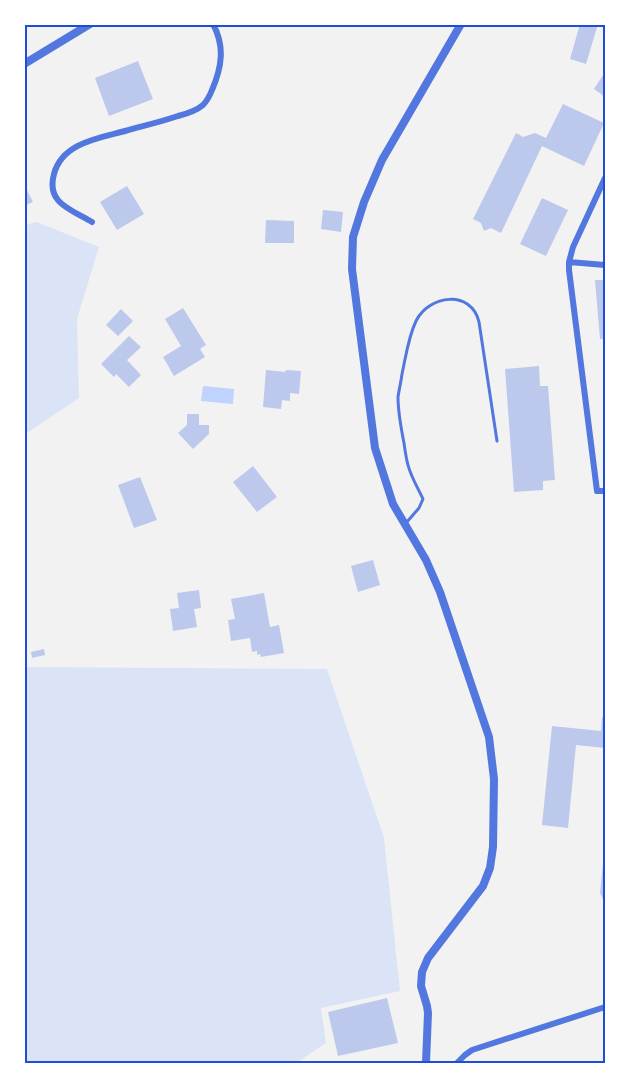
<svg xmlns="http://www.w3.org/2000/svg" width="629" height="1087" viewBox="0 0 629 1087" font-family="'Noto Sans',sans-serif">
<style>
.green{fill:#dbe4f7}
.water{fill:#bfd3fe}
.building{fill:#bdc9ec}
.lines{fill:none;stroke-linecap:round;stroke-linejoin:round}
.service{stroke:#5277de;stroke-width:3}
.minor{stroke:#5277de;stroke-width:6}
.tertiary{stroke:#5277de;stroke-width:8}
.neatline{fill:none;stroke:#1d4ed8;stroke-width:2}
</style>
<rect width="100%" height="100%" fill="#f2f2f2"/>
<path class="green" d="M 37,222 L 99,247 L 77,319 L 79,398 L 24,435 L 24,225 Z
M 24,667 L 327,669 L 384,838 L 400,991 L 321,1008 L 326,1043 L 296,1063 L 24,1063 Z"/>
<path class="water" d="M 203,386 L 234,389 L 233,404 L 201,401 Z"/>
<path class="building" d="M 580,24 L 598,24 L 586,64 L 570,59 Z
M 138,61 L 153,99 L 109,116 L 95,78 Z
M 605,72 L 605,97 L 594,89 Z
M 563,104 L 604,123 L 584,166 L 542,146 L 501,233 L 491,228 L 484,231 L 481,223 L 473,219 L 516,133 L 523,137 L 535,133 L 546,138 Z
M 24,184 L 33,202 L 24,206 Z
M 127,186 L 144,214 L 117,230 L 100,202 Z
M 542,198 L 568,210 L 546,256 L 520,244 Z
M 323,210 L 343,212 L 341,232 L 321,229 Z
M 266,220 L 294,221 L 294,243 L 265,243 Z
M 595,280 L 605,280 L 605,339 L 600,339 Z
M 183,308 L 206,345 L 200,349 L 205,357 L 174,376 L 163,357 L 181,346 L 165,319 Z
M 121,309 L 133,321 L 118,336 L 106,325 Z
M 129,336 L 141,347 L 127,360 L 141,375 L 129,387 L 116,374 L 114,377 L 101,364 Z
M 539,366 L 540,386 L 548,386 L 555,480 L 543,481 L 543,490 L 514,492 L 505,369 Z
M 266,370 L 285,372 L 286,370 L 301,371 L 299,394 L 290,393 L 290,401 L 282,400 L 281,409 L 263,407 Z
M 187,414 L 199,414 L 199,425 L 209,425 L 209,434 L 193,449 L 178,433 L 187,425 Z
M 253,466 L 277,497 L 257,512 L 233,482 Z
M 140,477 L 157,520 L 134,528 L 118,485 Z
M 373,560 L 380,585 L 358,592 L 351,566 Z
M 199,590 L 201,608 L 194,609 L 197,627 L 173,631 L 170,609 L 179,608 L 177,593 Z
M 264,593 L 270,627 L 279,625 L 284,653 L 261,657 L 260,654 L 257,655 L 257,651 L 252,652 L 250,638 L 231,641 L 228,620 L 235,619 L 231,599 Z
M 44,649 L 45,655 L 32,658 L 31,652 Z
M 602,717 L 605,717 L 605,748 L 576,745 L 568,828 L 542,825 L 552,726 L 601,731 Z
M 603,863 L 605,863 L 605,904 L 600,893 Z
M 387,998 L 398,1043 L 338,1056 L 328,1012 Z"/>
<g class="lines">
<path class="service" d="M 406,523 L 419,508 L 423,499 C 418,488 411,477 408,465 C 406,458 405,450 404,443 C 401,428 398,412 398,397 C 399,390 401,382 402,374 C 406,356 408,338 416,321 C 429,295 471,289 479,322 L 497,441"/>
<path class="minor" d="M 605,178 L 573,247 L 569,262 L 569,270 L 597,491 L 605,491
M 92,222 C 70,209 46,203 54,174 C 62,143 99,138 125,131 C 143,126 160,122 178,116 C 186,114 196,111 203,105 C 207,101 210,95 212,90 C 222,67 225,46 213,24
M 569,262 L 605,265
M 457,1063 L 465,1055 L 472,1050 L 605,1007"/>
<path class="tertiary" d="M 24,64 L 90,24
M 426,1063 L 428,1013 L 427,1006 L 421,986 L 422,972 L 428,958 L 483,886 L 490,868 L 493,847 L 494,779 L 489,737 L 440,592 L 426,560 L 393,504 L 375,448 L 352,269 L 353,237 L 364,202 L 382,160 L 461,24"/>
</g>
<rect width="629" height="1087" fill="none" stroke="#ffffff" stroke-width="51"/>
<rect x="26" y="26" width="578" height="1036" class="neatline"/>
</svg>
